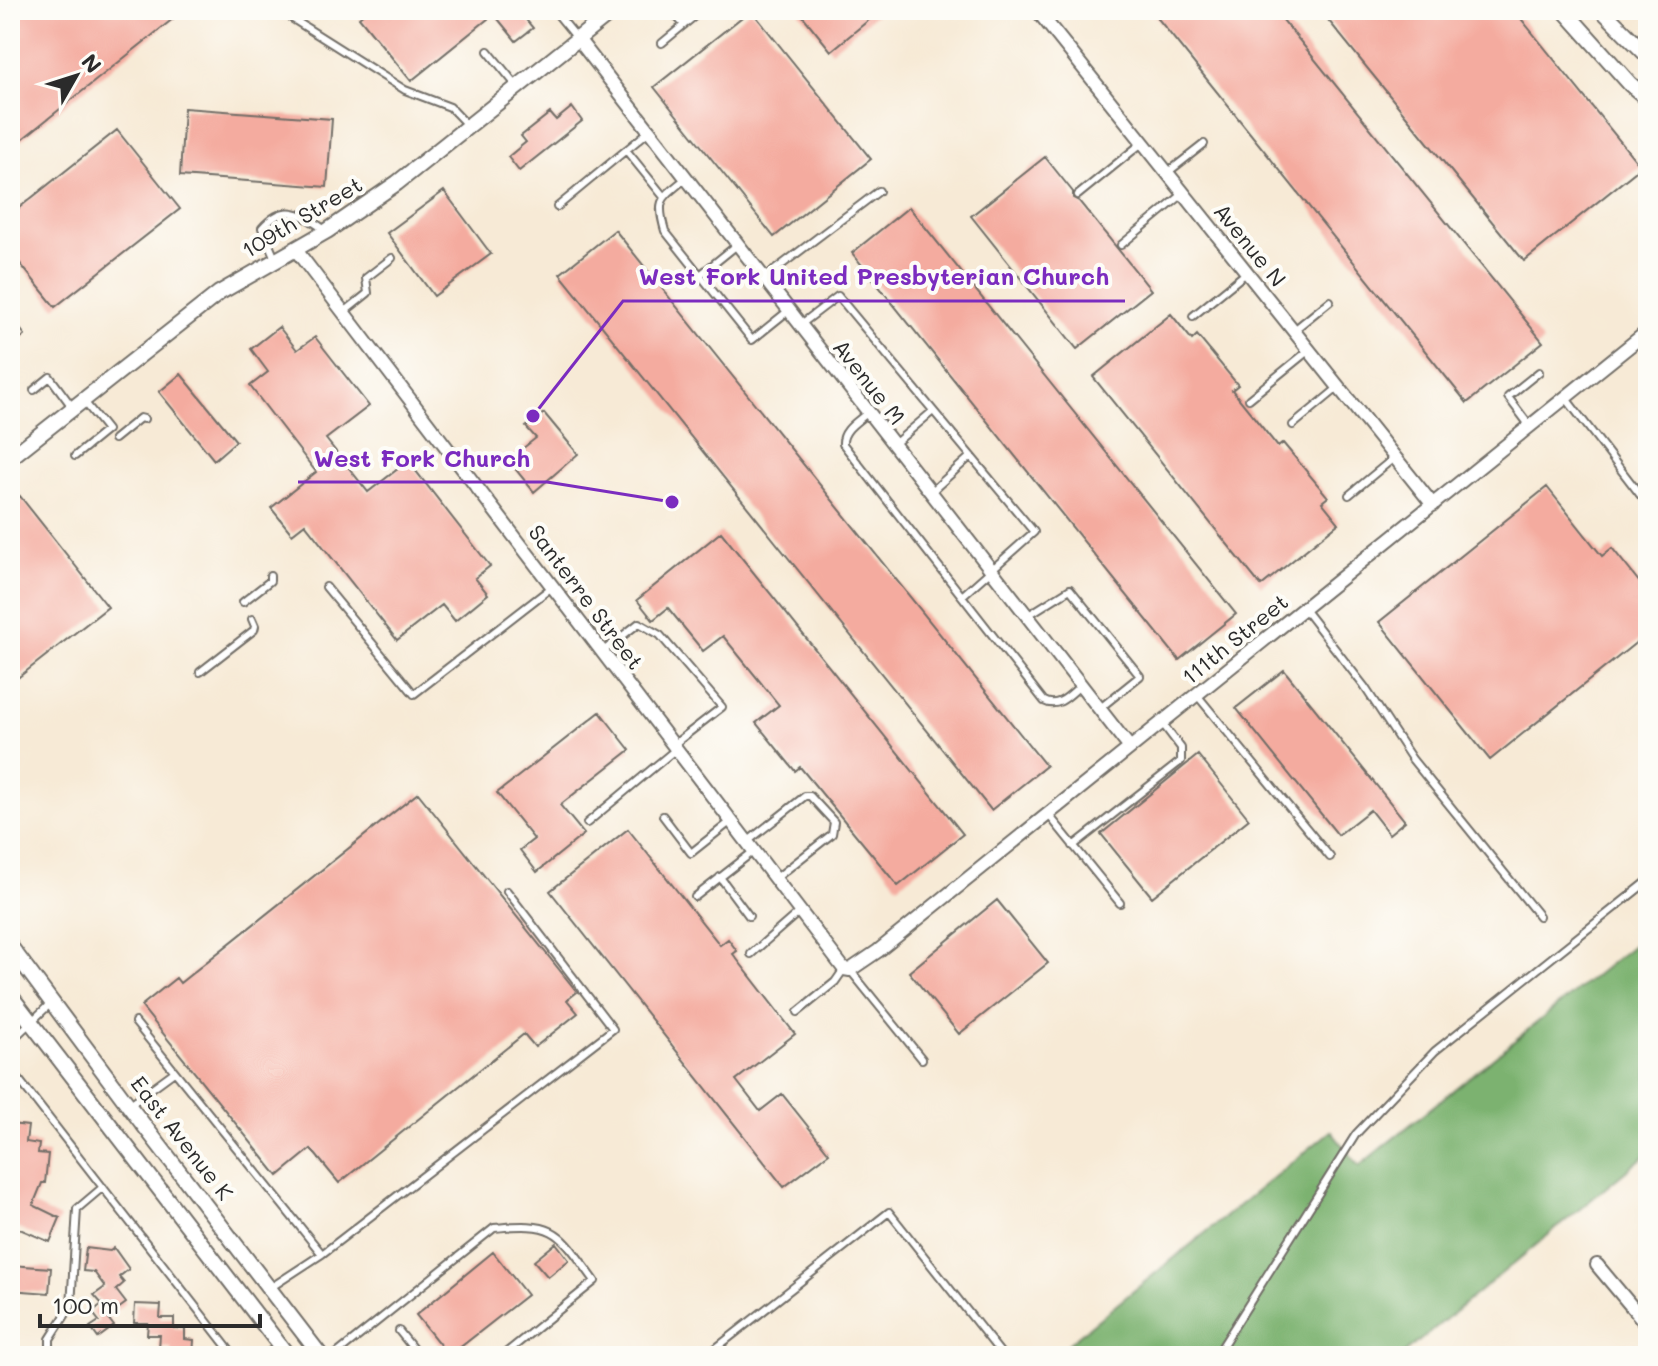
<svg xmlns="http://www.w3.org/2000/svg" width="1658" height="1366" viewBox="0 0 1658 1366" font-family="Mali,sans-serif">
<style>
.forest{fill:#7bb270;stroke:#536e4e;stroke-width:2}
.building{fill:#f4ab9f}
.lines{fill:none;stroke-linecap:round;stroke-linejoin:round}
.service-casing{stroke:#726e67;stroke-width:10}
.minor-casing{stroke:#726e67;stroke-width:16}
.tertiary-casing{stroke:#726e67;stroke-width:18}
.service{stroke:#fff;stroke-width:6}
.minor{stroke:#fff;stroke-width:12}
.tertiary{stroke:#fff;stroke-width:14}
.labels{text-anchor:middle;stroke-width:8;stroke-linejoin:round;paint-order:stroke}
.street-label{font-size:22px;fill:#2b2b2b;stroke:#fdfcf7}
.leader{fill:none;stroke:#7b2cbf;stroke-width:3}
.callout-dot{fill:#7b2cbf;stroke:#fdfcf7;stroke-width:3}
.callout-label{font-size:24px;text-anchor:middle;font-weight:bold;fill:#7b2cbf;stroke:#fdfcf7;stroke-width:8;stroke-linejoin:round;paint-order:stroke}
</style>
<rect width="100%" height="100%" fill="#fdfcf7"/>
<filter id="ink" filterUnits="userSpaceOnUse"><feTurbulence type="fractalNoise" baseFrequency=".0125" numOctaves="2"/><feDisplacementMap in="SourceGraphic" scale="16" xChannelSelector="R" yChannelSelector="G"/><feConvolveMatrix kernelMatrix="1 2 1 2 8 2 1 2 1" color-interpolation-filters="sRGB"/></filter>
<filter id="wash" filterUnits="userSpaceOnUse"><feTurbulence type="fractalNoise" baseFrequency=".006" numOctaves="4" result="noise"/><feDisplacementMap in="SourceGraphic" scale="32" xChannelSelector="R" yChannelSelector="G"/><feGaussianBlur stdDeviation="1.8" result="paint"/><feColorMatrix in="noise" values="0 0 0 0 0 0 0 0 0 0 0 0 0 0 0 0 0 1.4 0 .05"/><feComposite in="paint" operator="in"/></filter>
<g filter="url(#wash)">
<rect width="100%" height="100%" fill="#f7ead6"/>
<path class="forest" d="M 1648,933 L 1648,1153 L 1401,1356 L 1068,1356 L 1068,1344 L 1331,1131 L 1359,1166 Z"/>
<g id="blocks">
<path class="building" d="M 10,10 L 184,10 L 10,149 Z
M 367,10 L 518,10 L 533,28 L 516,41 L 494,14 L 411,81 L 359,17 Z
M 751,10 L 871,159 L 774,237 L 654,87 Z
M 798,10 L 881,10 L 831,51 Z
M 1151,10 L 1275,10 L 1543,342 L 1467,403 Z
M 1320,10 L 1514,10 L 1641,167 L 1524,261 Z
M 572,107 L 582,121 L 519,171 L 508,157 L 526,142 L 521,136 L 550,113 L 556,120 Z
M 184,108 L 332,119 L 327,187 L 180,176 Z
M 117,130 L 180,209 L 55,307 L 10,251 L 10,215 Z
M 1045,157 L 1073,192 L 1073,198 L 1079,201 L 1151,290 L 1077,349 L 971,216 Z
M 444,191 L 491,254 L 434,296 L 387,233 Z
M 909,207 L 1236,614 L 1179,660 L 852,253 Z
M 615,230 L 1046,766 L 991,810 L 560,274 Z
M 1171,314 L 1192,340 L 1197,335 L 1238,385 L 1232,390 L 1278,447 L 1283,443 L 1328,497 L 1322,502 L 1339,523 L 1261,586 L 1093,377 Z
M 10,316 L 25,335 L 10,347 Z
M 279,327 L 297,350 L 315,337 L 369,406 L 326,439 L 368,492 L 408,461 L 490,566 L 475,578 L 488,594 L 455,621 L 442,605 L 397,640 L 305,524 L 292,534 L 271,508 L 316,472 L 250,386 L 268,372 L 251,349 Z
M 181,374 L 236,441 L 214,460 L 159,392 Z
M 544,413 L 578,454 L 534,492 L 508,460 L 536,438 L 526,427 Z
M 1547,487 L 1602,556 L 1612,548 L 1648,593 L 1648,633 L 1490,760 L 1379,622 Z
M 20,496 L 108,607 L 10,684 L 10,504 Z
M 721,532 L 963,834 L 898,886 L 800,767 L 795,771 L 756,723 L 779,705 L 723,636 L 703,651 L 668,608 L 653,620 L 637,600 Z
M 1284,670 L 1405,821 L 1389,834 L 1370,810 L 1338,835 L 1236,708 Z
M 600,712 L 630,750 L 560,805 L 584,834 L 537,872 L 520,850 L 534,839 L 497,793 Z
M 1198,755 L 1249,819 L 1152,897 L 1101,834 Z
M 418,793 L 577,992 L 567,1000 L 578,1013 L 535,1047 L 524,1034 L 339,1183 L 311,1149 L 278,1176 L 141,1006 L 176,978 L 180,983 Z
M 628,829 L 720,945 L 728,939 L 737,951 L 733,954 L 795,1034 L 736,1080 L 760,1111 L 782,1094 L 829,1153 L 784,1187 L 550,891 Z
M 997,900 L 1048,963 L 959,1034 L 909,972 Z
M 10,1124 L 28,1126 L 26,1142 L 39,1144 L 38,1153 L 48,1154 L 45,1183 L 42,1183 L 33,1205 L 60,1218 L 50,1242 L 10,1225 L 14,1211 L 10,1210 Z
M 556,1243 L 569,1260 L 548,1277 L 534,1261 Z
M 86,1248 L 110,1251 L 114,1248 L 129,1269 L 119,1277 L 124,1283 L 116,1290 L 126,1303 L 107,1317 L 114,1326 L 98,1338 L 90,1327 L 99,1321 L 92,1312 L 102,1304 L 94,1295 L 105,1287 L 94,1272 L 83,1271 Z
M 493,1252 L 527,1295 L 449,1356 L 416,1315 Z
M 10,1265 L 51,1268 L 49,1293 L 10,1290 Z
M 135,1304 L 161,1305 L 160,1318 L 174,1318 L 174,1328 L 185,1329 L 185,1339 L 194,1340 L 193,1356 L 171,1356 L 171,1348 L 159,1348 L 160,1335 L 147,1335 L 148,1323 L 134,1323 Z"/>
</g>
</g>
<g filter="url(#ink)">
<use href="#blocks" fill-opacity="0" stroke="#726e67" stroke-width="2"/>
<g class="lines">
<defs>
<path id="service" d="M 554,10 L 577,38
M 671,10 L 684,25
M 285,14 L 405,90 L 450,107 L 469,127
M 662,43 L 702,10
M 488,51 L 516,85
M 626,150 L 664,197
M 1167,173 L 1204,144
M 685,179 C 661,199 656,199 665,231 L 752,340 L 788,311
M 1078,195 L 1142,143
M 557,207 L 648,132
M 1121,245 L 1183,194
M 276,261 L 262,228 C 286,201 301,214 327,231
M 700,275 L 737,245
M 763,279 L 879,191
M 343,313 L 368,293 L 366,278 L 392,258
M 1193,316 L 1246,273
M 800,325 L 838,296 L 1034,532 L 962,596
M 1293,331 L 1330,301
M 34,390 L 50,377 L 73,408
M 1565,397 L 1648,505
M 1249,399 L 1308,351
M 867,413 C 857,422 842,430 843,444 L 1044,701 C 1059,709 1070,694 1081,685
M 1293,425 L 1339,387
M 1529,425 L 1508,397 L 1539,372
M 114,439 L 140,418 L 144,419
M 893,445 L 933,411
M 75,456 L 107,430 L 83,400
M 932,491 L 971,456
M 1349,495 L 1395,457
M 326,587 L 414,694 L 552,587
M 243,602 L 270,581 L 270,576
M 1304,609 L 1364,686 L 1412,759 L 1539,916
M 1027,616 L 1070,589 L 1140,676 L 1099,709
M 602,652 L 639,623 L 660,635 L 722,707 L 673,745
M 200,672 L 254,630 L 255,626 L 252,619
M 1197,695 L 1330,857
M 1048,814 L 1120,903
M 663,816 L 691,853 L 730,822
M 587,823 L 676,749
M 747,842 L 805,796 L 810,796 L 834,822 L 832,834 L 775,879
M 1073,846 L 1181,761 L 1181,748 L 1162,723
M 720,877 L 749,916
M 695,897 L 754,851
M 751,954 L 800,911
M 850,970 L 922,1059
M 798,1012 L 835,982 L 844,969
M 135,1022 L 322,1254
M 10,1042 L 51,1003
M 10,1068 L 234,1356
M 129,1105 L 174,1072
M 270,1288 L 322,1254 L 613,1029 L 507,891
M 399,1331 L 419,1356
M 50,1356 L 50,1339 L 71,1306 L 77,1209 L 103,1187
M 264,1356 L 279,1345
M 334,1356 L 494,1228 C 558,1221 559,1232 595,1281 L 502,1356
M 706,1356 L 889,1212 L 1003,1356
M 1216,1356 L 1356,1134 L 1435,1051 L 1648,881"/>
<path id="minor" d="M 1037,10 L 1433,505
M 578,39 L 1130,748
M 296,250 L 844,969 L 850,970 L 878,951 L 1648,331
M 1597,1265 L 1648,1326"/>
<path id="tertiary" d="M 1564,10 L 1630,84 L 1648,99
M 1602,10 L 1648,56
M 10,458 L 219,293 L 327,231 L 397,183 L 614,10
M 10,946 L 129,1106 L 321,1356
M 10,995 L 288,1356"/>
</defs>
<use href="#service" class="service-casing"/>
<use href="#minor" class="minor-casing"/>
<use href="#tertiary" class="tertiary-casing"/>
<use href="#service" class="service"/>
<use href="#minor" class="minor"/>
<use href="#tertiary" class="tertiary"/>
</g>
</g>
<g class="labels">
<g class="street-label">
<text transform="translate(302 217) rotate(-31)" y="8">109th Street</text>
<text transform="translate(1250 245) rotate(51)" y="8">Avenue N</text>
<text transform="translate(869 382) rotate(52)" y="8">Avenue M</text>
<text transform="translate(586 597) rotate(53)" y="8">Santerre Street</text>
<text transform="translate(1235 639) rotate(-39)" y="8">111th Street</text>
<text transform="translate(182 1138) rotate(52)" y="8">East Avenue K</text>
</g>
</g>
<path class="leader" d="M533 416L623 301H1125M672 502L547 482H298"/>
<g class="callout-dot">
<circle cx="533" cy="416" r="8"/>
<circle cx="672" cy="502" r="8"/>
</g>
<g class="callout-label">
<text x="874" y="285">West Fork United Presbyterian Church</text>
<text x="422" y="467">West Fork Church</text>
</g>
<rect width="1658" height="1366" fill="none" stroke="#fdfcf7" stroke-width="40"/>
<g transform="translate(76 76) rotate(51)" stroke="#fdfcf7" stroke-width="6" paint-order="stroke">
<path d="M0-6L14 30L0 20L-14 30Z" fill="#2b2b2b"/>
<text y="-12" font-size="22" font-weight="bold" text-anchor="middle" fill="#2b2b2b">N</text>
</g>
<path d="M40 1314v12h220v-12" fill="none" stroke="#2b2b2b" stroke-width="4"/>
<text x="52" y="1314" font-size="24" fill="#2b2b2b" stroke="#fdfcf7" stroke-width="6" paint-order="stroke">100 m</text>
</svg>
